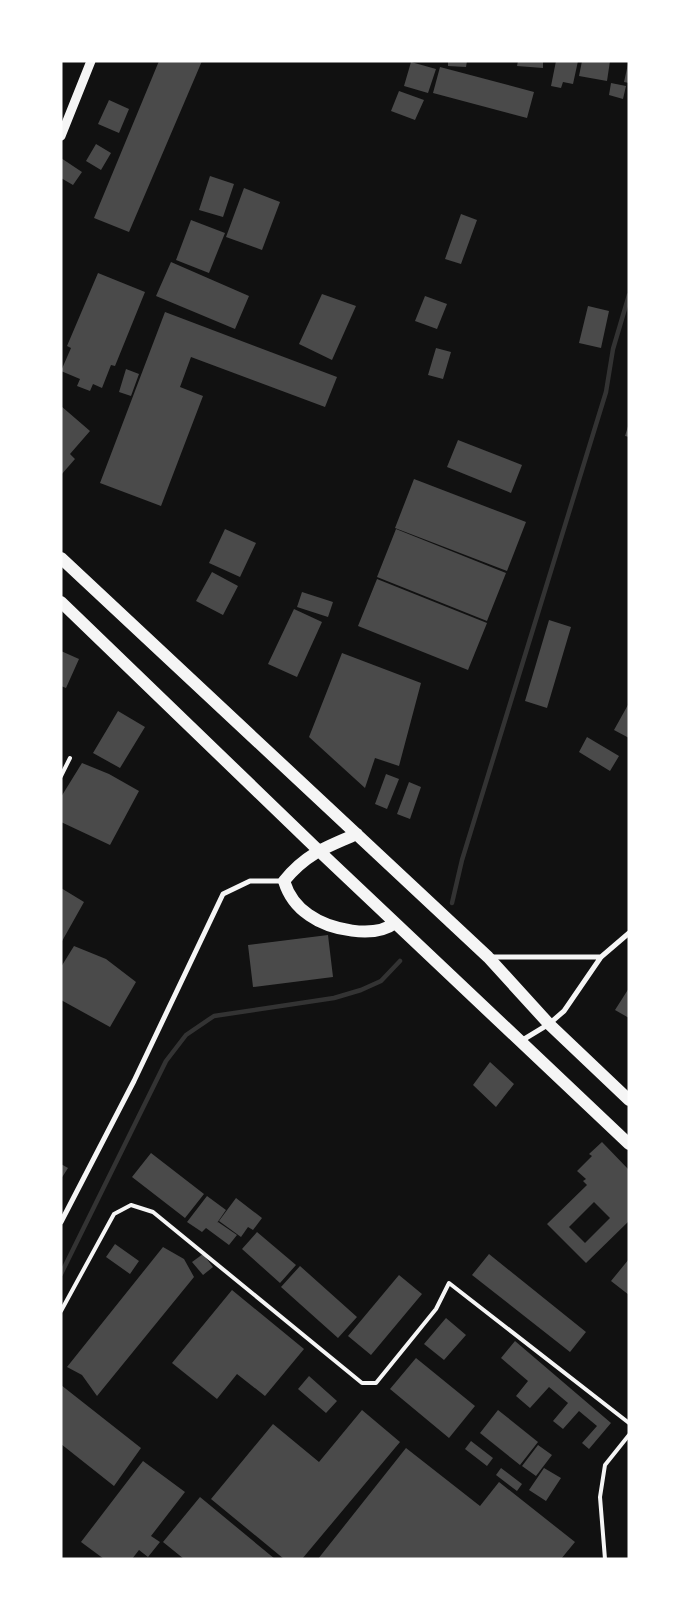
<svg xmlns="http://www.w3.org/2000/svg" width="690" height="1620" viewBox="0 0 690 1620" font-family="'DM Sans',sans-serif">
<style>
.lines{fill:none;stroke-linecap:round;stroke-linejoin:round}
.stream{stroke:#333;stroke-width:4.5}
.building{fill:#4a4a4a;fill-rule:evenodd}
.service{stroke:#f5f5f5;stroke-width:4}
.minor{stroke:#f5f5f5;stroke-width:5}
.tertiary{stroke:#f5f5f5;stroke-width:9}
.trunk{stroke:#f5f5f5;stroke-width:12}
</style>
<rect width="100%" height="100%" fill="#111"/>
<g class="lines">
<path class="stream" d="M 452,903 L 462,860 L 606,392 L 613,349 L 629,295
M 61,1274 L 166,1061 L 186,1035 L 214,1016 L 334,998 L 361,990 L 381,981 L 400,961"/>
</g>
<path class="building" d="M 159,61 L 202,61 L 129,232 L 94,218 Z
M 448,61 L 467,61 L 466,67 L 448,66 Z
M 518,61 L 543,61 L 543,68 L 517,66 Z
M 556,61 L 578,61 L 573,84 L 563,82 L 561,88 L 551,86 Z
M 582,61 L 610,61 L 607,81 L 579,76 Z
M 411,62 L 436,69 L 428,93 L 404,86 Z
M 628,64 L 629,64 L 629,83 L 624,82 Z
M 440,67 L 534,92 L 527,118 L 433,93 Z
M 611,83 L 626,86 L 623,99 L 609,95 Z
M 399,91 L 424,100 L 415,120 L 391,111 Z
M 109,100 L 129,109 L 119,133 L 98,124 Z
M 96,144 L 111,153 L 101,170 L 86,161 Z
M 61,158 L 82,172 L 73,185 L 61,178 Z
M 210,176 L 234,184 L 223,217 L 199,210 Z
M 244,188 L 280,202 L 262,250 L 226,237 Z
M 461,214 L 477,220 L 461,264 L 445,259 Z
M 191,220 L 225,233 L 209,273 L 176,260 Z
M 171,262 L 249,296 L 235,329 L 156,296 Z
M 98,273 L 145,292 L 115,366 L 111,365 L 102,388 L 93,384 L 90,391 L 77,386 L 80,379 L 61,371 L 71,348 L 67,346 Z
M 322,294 L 356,306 L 332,360 L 299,344 Z
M 425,296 L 447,304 L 437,329 L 415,321 Z
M 588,306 L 609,311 L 601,348 L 579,343 Z
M 165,312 L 337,377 L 325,407 L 191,357 L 180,387 L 203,396 L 161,506 L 100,483 Z
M 436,348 L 451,352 L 443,379 L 428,375 Z
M 126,369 L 139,374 L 131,396 L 119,392 Z
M 61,406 L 90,431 L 70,454 L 75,459 L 61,475 Z
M 629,423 L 629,437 L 625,436 Z
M 458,440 L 522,465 L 511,493 L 447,467 Z
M 414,479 L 526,522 L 507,571 L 395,528 Z
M 225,529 L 256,543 L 240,577 L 209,563 Z
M 396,529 L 506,573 L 487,621 L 377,577 Z
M 212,572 L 238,586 L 223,615 L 196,601 Z
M 377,579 L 487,623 L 468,670 L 358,626 Z
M 302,592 L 333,602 L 328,617 L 297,607 Z
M 294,609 L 322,622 L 297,677 L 268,664 Z
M 549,620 L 571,627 L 547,708 L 525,701 Z
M 61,651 L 79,659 L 66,688 L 61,686 Z
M 342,653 L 421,683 L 399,766 L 375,758 L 365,788 L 309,737 Z
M 629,703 L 629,738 L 614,730 Z
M 118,711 L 145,727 L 120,768 L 93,753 Z
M 587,737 L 619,756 L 610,771 L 579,752 Z
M 82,763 L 109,774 L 139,791 L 110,845 L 61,822 L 61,797 Z
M 386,774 L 399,779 L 387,809 L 375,804 Z
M 409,782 L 421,787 L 410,819 L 397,814 Z
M 61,888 L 84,902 L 61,943 Z
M 328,935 L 333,977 L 253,987 L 248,945 Z
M 74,946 L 106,959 L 136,982 L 110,1027 L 61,1000 L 61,967 Z
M 629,988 L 629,1018 L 615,1010 Z
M 490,1062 L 514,1084 L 496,1107 L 473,1085 Z
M 602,1142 L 629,1170 L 629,1221 L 586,1263 L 547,1224 L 587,1185 L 583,1181 L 586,1179 L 577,1171 L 592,1156 L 589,1154 ZM 594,1202 L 610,1218 L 585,1243 L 569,1227 Z
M 151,1153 L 204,1194 L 185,1218 L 132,1177 Z
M 61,1164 L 68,1168 L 61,1179 Z
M 207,1196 L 226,1210 L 217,1223 L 218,1222 L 237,1235 L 229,1245 L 206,1228 L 202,1232 L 187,1222 Z
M 236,1198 L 262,1218 L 253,1230 L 248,1227 L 241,1237 L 219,1221 Z
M 257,1232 L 296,1265 L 280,1283 L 242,1249 Z
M 115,1244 L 139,1261 L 130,1274 L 106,1257 Z
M 163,1247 L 184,1259 L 194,1277 L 97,1396 L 82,1375 L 67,1367 Z
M 203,1254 L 213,1267 L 203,1275 L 192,1262 Z
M 489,1254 L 586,1332 L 570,1352 L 472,1275 Z
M 629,1259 L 629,1295 L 611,1281 Z
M 300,1266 L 357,1317 L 338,1338 L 281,1287 Z
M 399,1275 L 422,1294 L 371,1355 L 348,1336 Z
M 232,1290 L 304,1349 L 265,1396 L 237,1374 L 217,1399 L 172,1363 Z
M 446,1318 L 466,1335 L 444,1360 L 424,1344 Z
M 515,1341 L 611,1423 L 589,1449 L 582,1443 L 597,1426 L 579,1411 L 563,1429 L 553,1421 L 568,1403 L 549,1387 L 530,1408 L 516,1396 L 528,1381 L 501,1358 Z
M 416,1358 L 475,1406 L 449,1438 L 390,1389 Z
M 309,1376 L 337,1401 L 326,1413 L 298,1389 Z
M 61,1385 L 141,1448 L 114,1486 L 61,1444 Z
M 362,1410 L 400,1442 L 302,1559 L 284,1559 L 211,1499 L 273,1424 L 319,1462 Z
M 498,1410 L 538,1442 L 520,1465 L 480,1433 Z
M 471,1441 L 493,1458 L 487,1466 L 465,1449 Z
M 538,1445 L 552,1455 L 536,1476 L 522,1466 Z
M 406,1448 L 480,1506 L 499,1482 L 575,1542 L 561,1559 L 318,1559 Z
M 143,1461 L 185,1492 L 151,1536 L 160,1542 L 148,1557 L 139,1550 L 132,1559 L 104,1559 L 81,1542 Z
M 501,1468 L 522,1484 L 517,1491 L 496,1475 Z
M 544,1468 L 561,1478 L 546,1501 L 529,1490 Z
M 200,1497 L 275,1559 L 184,1559 L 163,1542 Z"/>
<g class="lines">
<path class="service" d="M 61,776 L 70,758
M 61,1311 L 114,1214 L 131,1205 L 153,1212 L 362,1383 L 376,1383 L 436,1309 L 449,1283 L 629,1423
M 605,1559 L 600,1497 L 605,1465 L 629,1435"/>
<path class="minor" d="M 491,957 L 601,957
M 521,1041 L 549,1024 L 564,1011 L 601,957 L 629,933
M 61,1222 L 134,1081 L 223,894 L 250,881 L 284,881"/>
<path class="tertiary" d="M 61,136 L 91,61"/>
<path class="trunk" d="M 61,558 L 488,957 L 549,1024 L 629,1100
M 61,602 L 318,850 L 629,1144
M 357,834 C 326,847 306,854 284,881 C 288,894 297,907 309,915 C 330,930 374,939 395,923"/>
</g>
<rect width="690" height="1620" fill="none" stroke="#ffffff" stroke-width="125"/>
</svg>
